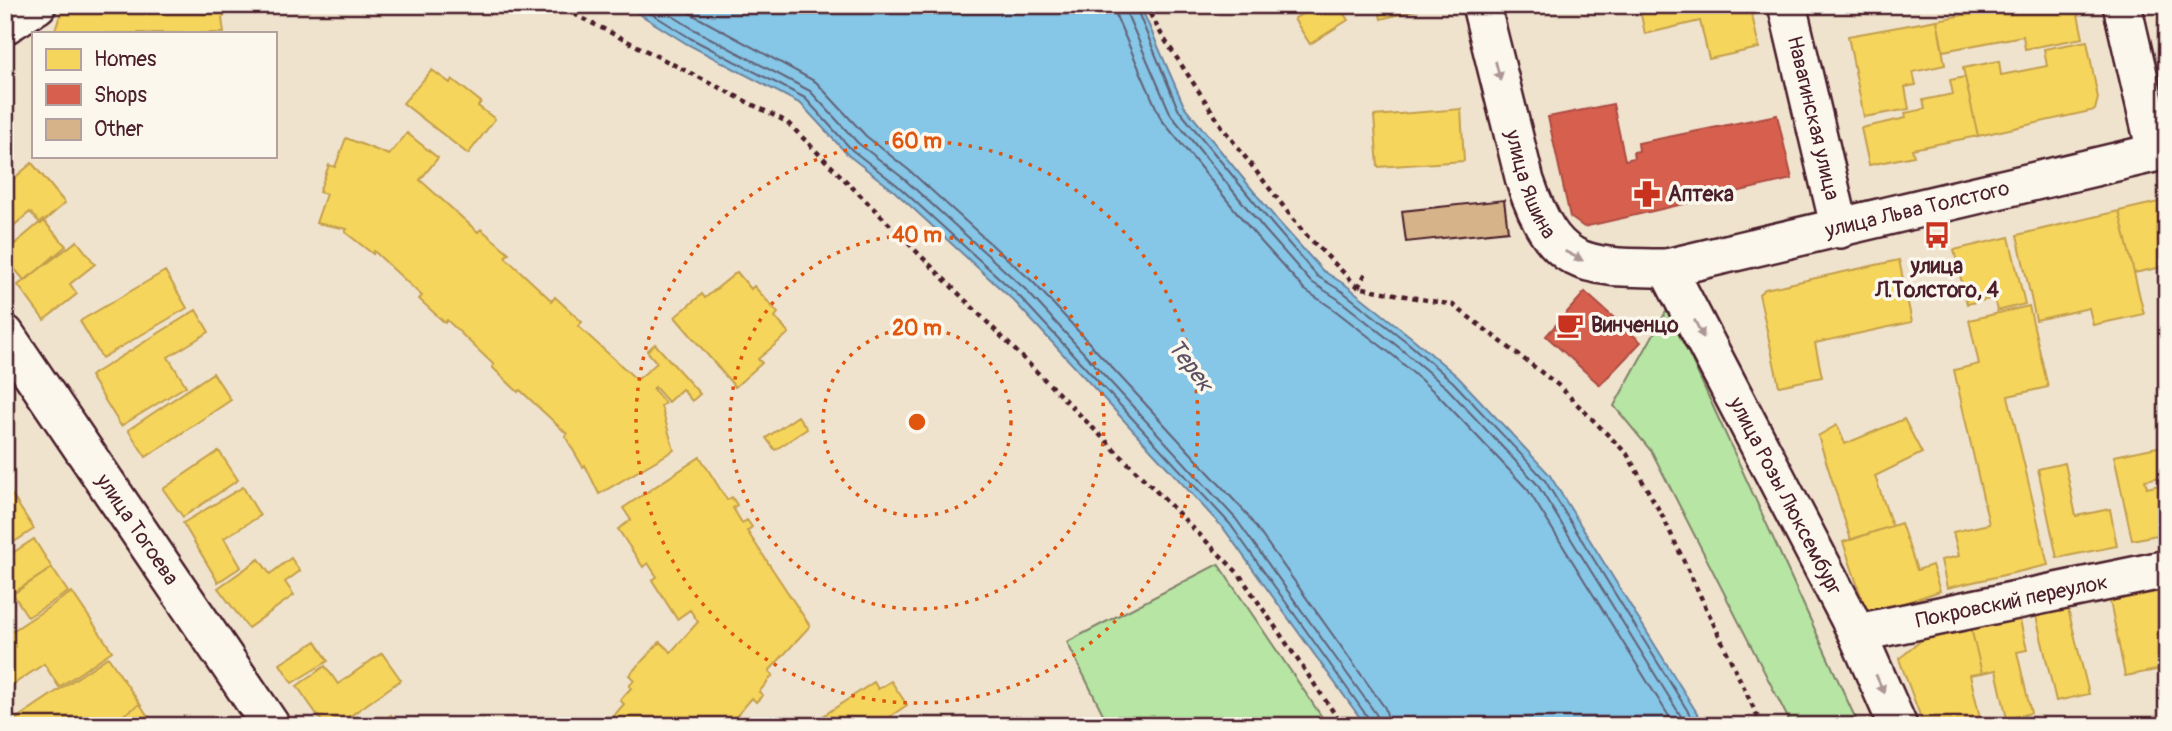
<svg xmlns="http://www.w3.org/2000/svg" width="2172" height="731" viewBox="0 0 2172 731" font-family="Pangolin,sans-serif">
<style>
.green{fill:#b6e5a4;stroke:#808268;stroke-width:2}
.water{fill:#86c6e7;stroke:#6e839c;stroke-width:2}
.homes{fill:#f6d55c;stroke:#c29e4d;stroke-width:2}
.shops{fill:#d6604d;stroke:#ac4c43;stroke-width:2}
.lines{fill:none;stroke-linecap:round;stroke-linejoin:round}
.shore{stroke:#626276;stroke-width:2}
.building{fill:#d7b389;stroke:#4a1f2b;stroke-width:2}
.minor-casing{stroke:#4a1f2b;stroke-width:42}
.path{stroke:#4a1f2b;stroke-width:4.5;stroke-dasharray:5 5;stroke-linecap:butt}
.minor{stroke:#fbf7ec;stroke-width:37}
.oneway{fill:#ab9695}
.ring{fill:none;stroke:#e0560e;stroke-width:3.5;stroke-dasharray:3.5 7}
.labels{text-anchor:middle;stroke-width:7;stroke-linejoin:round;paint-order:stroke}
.street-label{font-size:21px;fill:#4a1f2b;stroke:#fbf7ec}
.poi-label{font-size:21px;font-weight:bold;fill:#4a1f2b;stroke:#fbf7ec;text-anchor:start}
.water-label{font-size:23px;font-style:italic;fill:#5c5163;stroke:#fbf7ec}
.centre{fill:#e0560e;stroke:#fbf7ec;stroke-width:3.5}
.ring-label{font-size:21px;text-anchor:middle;font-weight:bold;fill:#e0560e;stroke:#fbf7ec;stroke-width:7;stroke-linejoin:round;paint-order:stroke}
</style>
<rect width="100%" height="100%" fill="#f0e3ce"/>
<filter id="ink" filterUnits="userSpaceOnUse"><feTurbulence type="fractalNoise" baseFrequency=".0143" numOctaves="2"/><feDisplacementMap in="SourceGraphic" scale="14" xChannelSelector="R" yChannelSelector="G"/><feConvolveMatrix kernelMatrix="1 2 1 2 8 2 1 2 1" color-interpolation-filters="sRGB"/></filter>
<g filter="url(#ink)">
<path class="green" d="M 1668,308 L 1859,726 L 1792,726 L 1652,452 L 1614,406 Z
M 1218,564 L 1328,726 L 1109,726 L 1067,642 Z"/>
<path class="water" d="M 625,5 L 1140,5 L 1184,106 L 1277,220 L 1322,270 L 1347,286 L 1411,337 L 1458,377 L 1549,474 L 1705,726 L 1366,726 L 1224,529 L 1014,301 L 893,190 L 848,155 L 801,104 L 687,44 Z"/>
<path class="homes" d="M 64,5 L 238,5 L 222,18 L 224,33 L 54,33 Z
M 1316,5 L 1338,5 L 1348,20 L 1310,44 L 1294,19 Z
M 1378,5 L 1435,5 L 1381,19 Z
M 1639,5 L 1750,5 L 1759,48 L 1709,59 L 1700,21 L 1645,34 Z
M 2015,5 L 2076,5 L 2083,38 L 2025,49 L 2023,36 L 1943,51 L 1937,20 Z
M 1937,20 L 1945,65 L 1913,72 L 1916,85 L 1905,87 L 1909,109 L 1864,117 L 1848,36 Z
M 2087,41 L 2098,98 L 2095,110 L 1978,136 L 1963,68 L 1999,61 L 2001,75 L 2047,66 L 2044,49 Z
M 432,70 L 450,83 L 452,79 L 481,102 L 478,106 L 495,119 L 468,154 L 403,103 Z
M 1965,77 L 1978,136 L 1912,149 L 1914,156 L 1869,165 L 1861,128 L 1906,118 L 1905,113 L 1925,109 L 1923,100 L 1953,94 L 1950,80 Z
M 1461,109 L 1464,161 L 1378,167 L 1374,116 Z
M 407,133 L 438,158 L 420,180 L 478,232 L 481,229 L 509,253 L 505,257 L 552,301 L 555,297 L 582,322 L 578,326 L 637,380 L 657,363 L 647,351 L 655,344 L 700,394 L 692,401 L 682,389 L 668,402 L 655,387 L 653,389 L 665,403 L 661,406 L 674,450 L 599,494 L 585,465 L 583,467 L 565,436 L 567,434 L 520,390 L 518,392 L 492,367 L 494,365 L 447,320 L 445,323 L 419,299 L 422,296 L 374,251 L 373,254 L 345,232 L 347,229 L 316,223 L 326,194 L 319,192 L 329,165 L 335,167 L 346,138 L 389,155 Z
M 32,163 L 65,203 L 41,224 L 30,212 L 5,233 L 5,186 Z
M 2167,200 L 2167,266 L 2134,273 L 2119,211 Z
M 2119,211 L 2144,314 L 2093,325 L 2089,308 L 2036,320 L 2017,235 Z
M 43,220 L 66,246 L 25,281 L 5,258 L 5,252 Z
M 2009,237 L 2025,304 L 1997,311 L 1994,298 L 1967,304 L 1954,250 Z
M 77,241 L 95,264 L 70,284 L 77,294 L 44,320 L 18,285 Z
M 1899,260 L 1912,322 L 1815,343 L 1822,377 L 1779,386 L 1759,294 L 1765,289 Z
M 165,271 L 187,308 L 102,358 L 80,321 Z
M 737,272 L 751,289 L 754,286 L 778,313 L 775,317 L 789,333 L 758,359 L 762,363 L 735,387 L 675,317 L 702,294 L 705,298 Z
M 2029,306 L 2048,387 L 2008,396 L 2048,565 L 1947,588 L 1941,560 L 1959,556 L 1953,532 L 1989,524 L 1954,370 L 1979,364 L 1969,320 Z
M 196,310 L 209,332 L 168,357 L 186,386 L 121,426 L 90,376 Z
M 213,373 L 231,400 L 146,457 L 128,430 Z
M 798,416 L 807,429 L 775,450 L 766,438 Z
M 1904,419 L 1922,453 L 1875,476 L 1892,526 L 1851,540 L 1818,436 L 1837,425 L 1845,444 Z
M 2167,445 L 2167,476 L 2145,480 L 2147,488 L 2167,483 L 2167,533 L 2132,540 L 2114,456 Z
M 219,451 L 238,480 L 183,517 L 163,489 Z
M 700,457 L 727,500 L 732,497 L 737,505 L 733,508 L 742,523 L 747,520 L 752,527 L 747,531 L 810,626 L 769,671 L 773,675 L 759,692 L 763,695 L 756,702 L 752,698 L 728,726 L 605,726 L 624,704 L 620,700 L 631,688 L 629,686 L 634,680 L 629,675 L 660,642 L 671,652 L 698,622 L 690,610 L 677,619 L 652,580 L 657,577 L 648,563 L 643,567 L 618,529 L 631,520 L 623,508 Z
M 2065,463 L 2076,516 L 2110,509 L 2117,546 L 2057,558 L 2038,469 Z
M 243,487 L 260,516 L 224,538 L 241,567 L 218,582 L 183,523 Z
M 10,492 L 34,529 L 5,548 L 5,495 Z
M 1901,523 L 1917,570 L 1932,565 L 1940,591 L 1874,613 L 1865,608 L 1843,542 Z
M 34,539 L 52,568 L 5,598 L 5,558 Z
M 291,558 L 300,571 L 285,582 L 294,595 L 248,628 L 218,588 L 259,559 L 270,574 Z
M 52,568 L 68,592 L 28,617 L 13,594 Z
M 2167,590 L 2167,668 L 2125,676 L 2110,601 Z
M 72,592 L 112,651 L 59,687 L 44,664 L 5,690 L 5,636 Z
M 2068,609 L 2089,694 L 2056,701 L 2036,616 Z
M 2019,616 L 2027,650 L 2017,652 L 2031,713 L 2007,719 L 1996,670 L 1982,673 L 1970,624 Z
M 1970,624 L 1982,673 L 1970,675 L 1982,726 L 1924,726 L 1899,659 L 1931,632 Z
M 316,641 L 328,661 L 292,683 L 280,664 Z
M 382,653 L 401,680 L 336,726 L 325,726 L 297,686 L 325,666 L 338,684 Z
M 108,657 L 140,704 L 107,726 L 5,726 Z
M 891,681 L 907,705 L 876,726 L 808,726 L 874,682 L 878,689 Z
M 140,704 L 154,726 L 107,726 Z
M 391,715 L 399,726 L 377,726 Z
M 592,717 L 602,726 L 585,726 Z"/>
<path class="shops" d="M 1613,104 L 1625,160 L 1634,158 L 1633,152 L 1639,151 L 1638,143 L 1777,115 L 1792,179 L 1584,227 L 1570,217 L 1548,117 Z
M 1585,292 L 1641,342 L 1600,385 L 1546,336 Z"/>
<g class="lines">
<path class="shore" d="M 638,5 L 690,38 L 805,98 L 852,150 L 897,185 L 1019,296 L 1230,524 L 1369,719 L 1371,726
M 655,5 L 695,30 L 810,91 L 858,143 L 903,178 L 1025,289 L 1236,519 L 1376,714 L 1380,726
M 675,5 L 816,82 L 866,136 L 910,171 L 1033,282 L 1245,512 L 1385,708 L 1390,726
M 1115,5 L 1117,18 L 1161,119 L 1257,237 L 1305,290 L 1332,308 L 1395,357 L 1439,396 L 1528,490 L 1675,726
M 1126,5 L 1127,14 L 1171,115 L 1265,230 L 1310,281 L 1338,299 L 1401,349 L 1447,388 L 1537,484 L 1687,726
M 1135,5 L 1178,109 L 1272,224 L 1317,276 L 1343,292 L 1407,342 L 1453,382 L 1544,479 L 1697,726"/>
</g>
<path class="building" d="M 1504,200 L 1508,231 L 1406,242 L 1402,211 Z"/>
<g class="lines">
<defs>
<g id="minor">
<path id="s1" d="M 1481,5 L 1525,181 C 1555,269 1582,267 1667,268 L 2167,150"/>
<path id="s2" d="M 1787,5 L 1840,229"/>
<path d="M 2122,5 L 2156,152"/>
<path d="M 5,25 L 37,5"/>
<path id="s3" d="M 1667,268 L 1857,633 L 1898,726"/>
<path id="s4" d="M 5,334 L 271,726"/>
<path id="s5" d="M 1857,633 L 2167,569"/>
</g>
</defs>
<use href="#minor" class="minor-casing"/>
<path class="path" d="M 556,5 L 787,122 L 1239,574 L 1343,726
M 1145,5 L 1163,37 L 1225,131 L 1304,233 L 1358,287 L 1453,305 L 1558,385 L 1627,454 L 1663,517 L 1762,726
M 1358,287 L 1367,271"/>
<use href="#minor" class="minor"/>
</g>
<defs><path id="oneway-solid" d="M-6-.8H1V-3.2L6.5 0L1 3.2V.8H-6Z" transform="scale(1.75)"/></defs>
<g class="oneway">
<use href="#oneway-solid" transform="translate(1498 71) rotate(76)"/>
<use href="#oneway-solid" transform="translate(1574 256) rotate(27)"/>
<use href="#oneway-solid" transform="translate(1699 329) rotate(63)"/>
<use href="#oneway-solid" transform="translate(1880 684) rotate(66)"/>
</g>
</g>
<g class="ring">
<circle cx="917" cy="422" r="94"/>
<circle cx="917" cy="422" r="187"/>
<circle cx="917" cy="422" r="281"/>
</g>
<defs>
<symbol id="pharmacy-bare" viewBox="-9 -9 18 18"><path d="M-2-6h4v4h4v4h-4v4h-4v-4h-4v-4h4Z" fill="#c8321e" stroke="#fbf7ec" stroke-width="2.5" paint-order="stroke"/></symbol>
<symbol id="bus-bare" viewBox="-9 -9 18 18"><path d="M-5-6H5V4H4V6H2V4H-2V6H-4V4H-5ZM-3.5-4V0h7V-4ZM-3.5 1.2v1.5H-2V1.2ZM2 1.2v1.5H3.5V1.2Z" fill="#c8321e" stroke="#fbf7ec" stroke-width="2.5" paint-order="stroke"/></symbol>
<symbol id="cafe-bare" viewBox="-9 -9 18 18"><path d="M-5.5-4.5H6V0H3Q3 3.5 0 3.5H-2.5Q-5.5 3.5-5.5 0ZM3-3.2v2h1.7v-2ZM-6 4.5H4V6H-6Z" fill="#c8321e" stroke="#fbf7ec" stroke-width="2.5" paint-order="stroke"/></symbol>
</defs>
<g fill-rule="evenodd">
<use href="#pharmacy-bare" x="1628" y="175" width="38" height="38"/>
<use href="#bus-bare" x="1918" y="216" width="38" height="38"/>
<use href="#cafe-bare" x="1551" y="306" width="38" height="38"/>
</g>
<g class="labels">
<g class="street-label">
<text dy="7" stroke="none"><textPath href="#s2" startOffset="116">Навагинская улица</textPath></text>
<text dy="7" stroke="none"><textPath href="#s1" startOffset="186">улица Яшина</textPath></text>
<text dy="7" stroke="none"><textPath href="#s1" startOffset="625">улица Льва Толстого</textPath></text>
<text dy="7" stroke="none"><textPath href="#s3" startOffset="257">улица Розы Люксембург</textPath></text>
<text dy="7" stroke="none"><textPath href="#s4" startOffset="236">улица Тогоева</textPath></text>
<text dy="7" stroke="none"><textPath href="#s5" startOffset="158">Покровский переулок</textPath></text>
</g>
<g class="poi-label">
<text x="1668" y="201">Аптека</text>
<text x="1937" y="273" text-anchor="middle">улица<tspan x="1937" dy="24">Л.Толстого, 4</tspan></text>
<text x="1591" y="332">Винченцо</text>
</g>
<g class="water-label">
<text transform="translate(1191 365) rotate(53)" y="8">Терек</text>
</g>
</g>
<circle cx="917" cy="422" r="10" class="centre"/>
<g class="ring-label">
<text x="917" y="148">60 m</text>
<text x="917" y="242">40 m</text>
<text x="917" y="335">20 m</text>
</g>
<rect width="2172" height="731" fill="none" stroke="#fbf7ec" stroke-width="28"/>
<rect x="14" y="14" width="2144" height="703" fill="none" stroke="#4a1f2b" stroke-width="2.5" filter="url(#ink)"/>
<rect x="32" y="32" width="245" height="126" fill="#fbf7ec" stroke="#b4a19f" stroke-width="2"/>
<rect x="46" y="49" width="35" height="21" fill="#f6d55c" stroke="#b4a19f" stroke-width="2"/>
<text x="94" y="66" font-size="21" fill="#4a1f2b">Homes</text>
<rect x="46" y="84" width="35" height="21" fill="#d6604d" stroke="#b4a19f" stroke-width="2"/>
<text x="94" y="102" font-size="21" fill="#4a1f2b">Shops</text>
<rect x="46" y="119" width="35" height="21" fill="#d7b389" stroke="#b4a19f" stroke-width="2"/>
<text x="94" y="136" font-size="21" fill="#4a1f2b">Other</text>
</svg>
